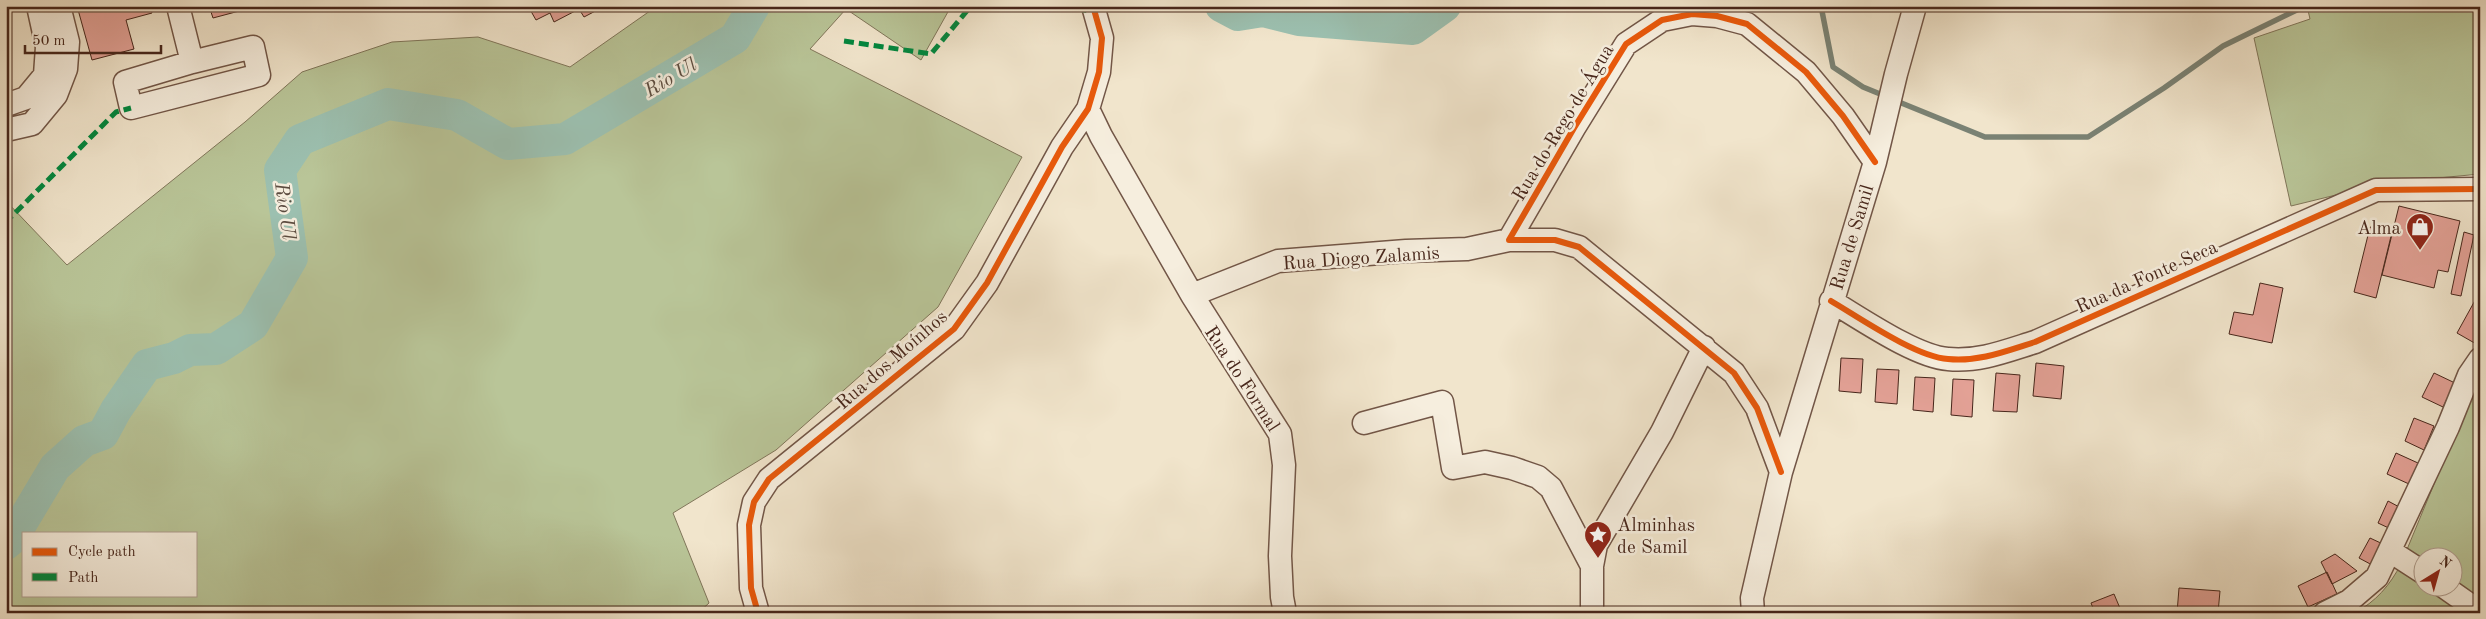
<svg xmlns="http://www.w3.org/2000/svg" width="2486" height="619" viewBox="0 0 2486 619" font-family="'Old Standard TT',serif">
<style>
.green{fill:#b9c598;stroke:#80765a;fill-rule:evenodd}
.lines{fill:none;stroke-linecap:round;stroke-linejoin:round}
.stream{stroke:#7a8274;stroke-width:5.5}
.river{stroke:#9cc0b0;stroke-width:32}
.building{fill:#e3a196;stroke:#47261b}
.minor-casing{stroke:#725647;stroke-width:25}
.minor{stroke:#f6eede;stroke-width:22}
.quiet{stroke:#00873e;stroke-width:5;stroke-dasharray:10 5;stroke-linecap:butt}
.cycleway-casing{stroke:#f6eede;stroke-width:9}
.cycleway{stroke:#e8590c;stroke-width:6}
.labels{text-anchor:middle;stroke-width:5;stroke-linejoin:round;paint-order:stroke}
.street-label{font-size:19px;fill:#47261b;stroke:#f6eede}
.poi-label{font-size:19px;fill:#47261b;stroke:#f6eede;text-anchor:end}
.water-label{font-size:20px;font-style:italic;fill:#5c4c40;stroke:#f6eede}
</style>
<rect width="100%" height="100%" fill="#f1e5cc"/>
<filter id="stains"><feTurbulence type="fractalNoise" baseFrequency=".004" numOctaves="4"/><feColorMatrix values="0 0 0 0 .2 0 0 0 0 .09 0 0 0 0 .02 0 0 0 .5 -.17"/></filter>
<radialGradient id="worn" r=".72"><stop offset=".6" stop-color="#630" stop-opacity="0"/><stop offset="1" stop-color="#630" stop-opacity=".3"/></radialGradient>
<path class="green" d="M 657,6 L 942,6 L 949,10 L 921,60 L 846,9 L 810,49 L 1022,157 L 938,307 L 776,450 L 673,513 L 709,603 L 698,613 L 6,613 L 6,201 L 67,265 L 245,122 L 302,72 L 392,42 L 478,37 L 570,67 ZM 24,533 L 196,533 L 196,595 L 24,595 Z
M 2307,6 L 2480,6 L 2480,174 L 2385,183 L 2291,206 L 2254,38 L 2310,19 Z
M 2472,392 L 2480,395 L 2480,613 L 2354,613 C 2376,602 2390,585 2401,564 ZM 2424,556 L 2454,556 L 2454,586 L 2424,586 Z"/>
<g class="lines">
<path class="stream" d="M 1821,6 L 1833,67 L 1863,87 L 1885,96
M 1894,100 L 1985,137 L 2088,137 L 2164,88 L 2223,46 L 2305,6"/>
<path class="river" d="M 1221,6 L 1238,15 L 1263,11 L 1299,20 L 1413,29 L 1445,6
M 6,544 L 12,539 L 55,467 L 84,441 L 103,434 L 116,410 L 147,365 L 174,358 L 190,350 L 216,349 L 253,325 L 292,258 L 280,170 L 300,140 L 388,104 L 457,115 L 508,144 L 565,139 L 735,38 L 754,6"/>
</g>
<path class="building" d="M 77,6 L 150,6 L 152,13 L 126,20 L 134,49 L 92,60 Z
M 209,6 L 258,6 L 213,18 Z
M 528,6 L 605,6 L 584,17 L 579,9 L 554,22 L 550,13 L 536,20 Z
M 2399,206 L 2460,221 L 2448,272 L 2438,270 L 2434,288 L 2382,275 Z
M 2370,227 L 2392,232 L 2376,298 L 2354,292 Z
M 2464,232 L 2474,235 L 2461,296 L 2451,294 Z
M 2260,283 L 2283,288 L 2272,343 L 2229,334 L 2234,312 L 2253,315 Z
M 2478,295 L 2480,341 L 2478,345 L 2457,333 Z
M 1841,358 L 1863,359 L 1861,393 L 1839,391 Z
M 2036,363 L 2064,366 L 2061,399 L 2033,396 Z
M 1877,369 L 1899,370 L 1897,404 L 1875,402 Z
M 1996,373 L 2020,375 L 2017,412 L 1993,411 Z
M 2434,373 L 2455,383 L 2443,407 L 2422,397 Z
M 1915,377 L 1935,378 L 1933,412 L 1913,410 Z
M 1953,379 L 1974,380 L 1972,417 L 1951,415 Z
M 2414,418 L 2434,426 L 2424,450 L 2405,441 Z
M 2396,453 L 2418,463 L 2409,484 L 2387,474 Z
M 2388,501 L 2403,509 L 2393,530 L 2378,523 Z
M 2370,538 L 2385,545 L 2374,566 L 2359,558 Z
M 2335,554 L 2357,571 L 2332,584 L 2321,562 Z
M 2327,572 L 2337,594 L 2308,607 L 2298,586 Z
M 2179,588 L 2220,591 L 2218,613 L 2177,613 Z
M 2114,594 L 2122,613 L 2095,613 L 2091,603 Z"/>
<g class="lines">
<defs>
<path id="minor" d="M 178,6 L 192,62
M 253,47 L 259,75 L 131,108 L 125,82 L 192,62 Z
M 6,105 L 26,98 L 45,75 L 47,47 L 38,6
M 1088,109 L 1101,136 L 1192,295 L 1278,261 L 1406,251 L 1467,249 L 1509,240
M 6,130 L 32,124 L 56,95 L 66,69 L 68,42 L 59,6
M 1192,295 L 1280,434 L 1284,465 L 1280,556 L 1282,597 L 1285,613
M 1831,301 C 1860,318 1916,357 1948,359 C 1979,362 2006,351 2035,342 L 2376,190 L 2480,189
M 1364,423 L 1442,402 L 1453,468 L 1485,462 L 1512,468 L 1538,477 L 1551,488 L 1592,566
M 1781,472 L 1757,408 L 1734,373 L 1579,247 L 1555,240 L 1509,240 L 1574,128 L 1626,44 L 1662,20 L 1692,14 L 1717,16 L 1747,24 L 1806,72 L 1843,116 L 1875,162
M 2390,551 L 2424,573
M 2443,586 L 2480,612
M 758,613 L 751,588 L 749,525 L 754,502 L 769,479 L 954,329 L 987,283 L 1062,147 L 1088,109 L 1099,72 L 1102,38 L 1093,6
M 1592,613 L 1592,566 L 1596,545 L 1662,432 L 1704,347
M 1753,613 L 1752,598 L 1781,472 L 1875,162 L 1896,74 L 1915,6
M 2325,613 L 2349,601 L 2377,577 L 2448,427 L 2469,375 L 2480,359"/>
</defs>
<use href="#minor" class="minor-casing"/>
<use href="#minor" class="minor"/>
<path class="quiet" d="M 1078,6 L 1083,10 L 1094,12
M 844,41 L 931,54 L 971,6
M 6,224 L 9,219 L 116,112 L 131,108"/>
<defs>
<path id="cycleway" d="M 1831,301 C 1860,318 1916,357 1948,359 C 1979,362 2006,351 2035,342 L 2376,190 L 2480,189
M 1781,472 L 1757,408 L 1734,373 L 1579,247 L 1555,240 L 1509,240 L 1574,128 L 1626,44 L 1662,20 L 1692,14 L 1717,16 L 1747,24 L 1806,72 L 1843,116 L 1875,162
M 758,613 L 751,588 L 749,525 L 754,502 L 769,479 L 954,329 L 987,283 L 1062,147 L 1088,109 L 1099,72 L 1102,38 L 1093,6"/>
</defs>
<use href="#cycleway" class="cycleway-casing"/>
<use href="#cycleway" class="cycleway"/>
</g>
<defs>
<symbol id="shop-pin" viewBox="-11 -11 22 30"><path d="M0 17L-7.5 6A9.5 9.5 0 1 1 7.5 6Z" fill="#8f2418" stroke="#f6eede"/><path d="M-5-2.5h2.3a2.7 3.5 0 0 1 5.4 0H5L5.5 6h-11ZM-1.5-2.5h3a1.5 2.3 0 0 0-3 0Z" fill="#fff"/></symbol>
<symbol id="sight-pin" viewBox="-11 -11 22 30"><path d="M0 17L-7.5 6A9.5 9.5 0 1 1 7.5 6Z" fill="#8f2418" stroke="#f6eede"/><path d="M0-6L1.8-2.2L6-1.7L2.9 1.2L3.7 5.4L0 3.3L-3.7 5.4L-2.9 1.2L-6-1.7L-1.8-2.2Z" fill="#fff"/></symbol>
</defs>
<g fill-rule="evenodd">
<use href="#shop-pin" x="2404" y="211" width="32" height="43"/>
<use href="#sight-pin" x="1582" y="519" width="32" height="43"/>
</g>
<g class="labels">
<g class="street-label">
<text transform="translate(1562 122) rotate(-59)" y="7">Rua do Rego de Água</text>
<text transform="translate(1851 237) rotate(-73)" y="7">Rua de Samil</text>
<text transform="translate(1361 257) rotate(-4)" y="7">Rua Diogo Zalamis</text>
<text transform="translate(2146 276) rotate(-24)" y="7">Rua da Fonte Seca</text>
<text transform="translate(891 359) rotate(-41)" y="7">Rua dos Moínhos</text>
<text transform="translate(1243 378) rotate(57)" y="7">Rua do Formal</text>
</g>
<g class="poi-label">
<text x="2401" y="234">Alma</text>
<text x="1617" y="531" text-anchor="start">Alminhas<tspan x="1617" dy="22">de Samil</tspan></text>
</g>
<g class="water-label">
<text transform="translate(670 77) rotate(-31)" y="7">Rio Ul</text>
<text transform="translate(286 211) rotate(82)" y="7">Rio Ul</text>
</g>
</g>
<rect width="2486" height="619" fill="none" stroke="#f1e5cc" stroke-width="25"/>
<rect x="8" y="8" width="2471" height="604" fill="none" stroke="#47261b" stroke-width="2.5"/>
<rect x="12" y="12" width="2461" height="594" fill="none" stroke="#47261b"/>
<rect x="22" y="532" width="175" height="65" fill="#f6eede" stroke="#b09e90"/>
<rect x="32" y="548" width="25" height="8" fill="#e8590c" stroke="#b09e90"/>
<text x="68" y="556" font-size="15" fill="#47261b">Cycle path</text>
<rect x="32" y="573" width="25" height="8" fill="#00873e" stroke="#b09e90"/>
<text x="68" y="582" font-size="15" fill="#47261b">Path</text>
<g transform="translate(2438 572) rotate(37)"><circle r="24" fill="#f6eede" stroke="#b09e90"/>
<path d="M0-4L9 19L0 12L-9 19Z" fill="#8f2418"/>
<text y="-8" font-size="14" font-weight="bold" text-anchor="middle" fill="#47261b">N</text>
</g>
<path d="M25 45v8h136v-8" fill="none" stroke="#47261b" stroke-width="2.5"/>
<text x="32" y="45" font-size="15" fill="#47261b" stroke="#f6eede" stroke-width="4" paint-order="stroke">50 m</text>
<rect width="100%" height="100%" filter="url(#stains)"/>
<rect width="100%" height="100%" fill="url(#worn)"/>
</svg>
